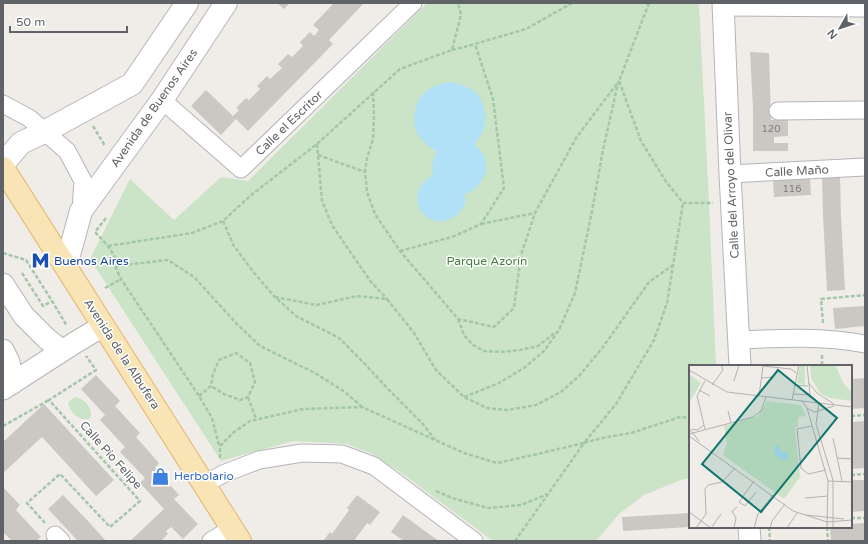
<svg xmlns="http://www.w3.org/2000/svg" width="868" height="544" viewBox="0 0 868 544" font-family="'Varela Round',sans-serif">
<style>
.green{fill:#cbe4c7}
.water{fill:#b1e1f7}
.building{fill:#cbc8c4}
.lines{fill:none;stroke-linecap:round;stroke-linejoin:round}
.minor-casing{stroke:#b3b5b9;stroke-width:19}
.tertiary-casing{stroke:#b3b5b9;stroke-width:23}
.secondary-casing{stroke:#b4b7bb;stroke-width:24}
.primary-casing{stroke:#e4b46c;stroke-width:24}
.path{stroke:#a3c7a8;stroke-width:2.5;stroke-dasharray:4 2;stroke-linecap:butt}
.minor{stroke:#fff;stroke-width:17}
.tertiary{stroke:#fff;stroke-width:21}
.secondary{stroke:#fff;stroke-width:22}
.primary{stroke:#f8e4b5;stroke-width:22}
.labels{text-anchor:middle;stroke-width:3;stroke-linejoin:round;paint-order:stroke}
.number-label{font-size:10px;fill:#7a7c7e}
.street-label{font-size:12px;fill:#5f6367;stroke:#fff}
.transit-label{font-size:12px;fill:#164399;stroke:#fff;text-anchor:start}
.park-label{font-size:12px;fill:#427f3e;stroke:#fff}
.shop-label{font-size:12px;fill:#366cbe;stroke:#fff;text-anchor:start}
.inset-road{fill:none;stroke:#b2b2b0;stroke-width:1}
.view{fill:#0f766e;fill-opacity:0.15;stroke:#0f766e;stroke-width:2}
.inset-edge{fill:none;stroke:#5f6367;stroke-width:2}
</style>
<rect width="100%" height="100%" fill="#f0ede8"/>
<path class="green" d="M 427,3 L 699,3 L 709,202 L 716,366 L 690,366 L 690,478 L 681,480 L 644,495 L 619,514 L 596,541 L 493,541 L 400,472 L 372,454 L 347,444 L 294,441 L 253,452 L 221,461 L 90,259 L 130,179 L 174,220 L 221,177 L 248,181 Z
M 75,397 C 85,398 94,409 90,419 C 80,422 70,413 68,403 L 71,400 Z"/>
<path class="water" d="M 452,82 C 459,84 469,87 475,92 C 484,100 487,116 484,128 C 482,134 478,139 475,144 C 477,147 481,151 483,154 C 492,172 480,188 464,195 L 466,201 C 464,205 462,209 460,212 C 434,240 395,198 433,175 C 432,166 432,160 437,152 C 430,147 423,142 418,135 C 410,121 415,99 428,90 C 435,85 443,83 452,82 Z"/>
<path class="building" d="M 277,3 L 290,3 L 284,9 Z
M 334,3 L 364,3 L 329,40 L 333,44 L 248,131 L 236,119 L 221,135 L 191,106 L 206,90 L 233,116 L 239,110 L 236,108 L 246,98 L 249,100 L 260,89 L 257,86 L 267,76 L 270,79 L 282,68 L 278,64 L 288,54 L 292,57 L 303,46 L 300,42 L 310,32 L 314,36 L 319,30 L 313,25 Z
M 750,52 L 769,53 L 771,120 L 788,120 L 788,136 L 774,137 L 774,143 L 788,143 L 788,151 L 753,151 L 753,109 Z
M 822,177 L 840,177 L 841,216 L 845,290 L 827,291 L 823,216 Z
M 810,178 L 811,195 L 774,197 L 773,180 Z
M 864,306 L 865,326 L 835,329 L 833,308 Z
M 96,375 L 120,401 L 115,406 L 140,433 L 136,437 L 159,463 L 155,468 L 179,495 L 174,499 L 198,524 L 183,539 L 171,527 L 166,531 L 168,534 L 161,541 L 130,541 L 164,509 L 140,483 L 145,478 L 120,452 L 125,447 L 100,420 L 105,415 L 81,389 Z
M 865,378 L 865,408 L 851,409 L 851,379 Z
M 44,404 L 114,480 L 96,496 L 42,437 L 3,473 L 3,442 Z
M 865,421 L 865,468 L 851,469 L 851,422 Z
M 851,480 L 865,480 L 865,511 L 851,512 Z
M 3,487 L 20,505 L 16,510 L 41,537 L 36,541 L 12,541 L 3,532 Z
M 63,495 L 88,521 L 106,541 L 78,541 L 48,509 Z
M 357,495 L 380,512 L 370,525 L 367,523 L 354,541 L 323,541 L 330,532 L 332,534 L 349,510 L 347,508 Z
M 690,513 L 690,527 L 623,531 L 622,517 Z
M 403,515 L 429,534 L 439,541 L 404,541 L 391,532 Z
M 865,523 L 865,541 L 831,541 L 830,527 L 851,527 L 851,524 Z"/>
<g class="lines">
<defs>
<path id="minor" d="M 723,7 L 865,8
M 162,100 L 241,169 L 413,3
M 3,104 L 29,118 L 67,151 L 83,181 L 81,211
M 778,111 L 865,110
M 730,174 L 865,167
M 738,340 C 780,338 824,336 865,344
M 205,484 L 223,474 L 259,460 L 302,453 L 342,454 L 374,466 L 474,541
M 55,535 L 61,541
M 211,541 L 232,528"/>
<path id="tertiary" d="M 723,3 L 730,174 L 740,366
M 3,284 L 24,316 L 46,338 L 62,351
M 3,350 L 9,362 L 13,383
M 3,389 L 76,342 L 103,326
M 749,527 L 750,541"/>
<path id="secondary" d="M 3,164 L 21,143 L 44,132 L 132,84 L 187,3
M 66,266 L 81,211 L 162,100 L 226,3"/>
<path id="primary" d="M 3,168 L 240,541"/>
</defs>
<use href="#minor" class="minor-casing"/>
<use href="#tertiary" class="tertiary-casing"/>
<use href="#secondary" class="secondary-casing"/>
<use href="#primary" class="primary-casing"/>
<path class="path" d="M 649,3 L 619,81 L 641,141 L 665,180 L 683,203 L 713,203
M 452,50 L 475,44 L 526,29 L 572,3
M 373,92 L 374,116 L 373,139 L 367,158 L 365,172 L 367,192 L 375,214 L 400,251 L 458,319 L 494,327 L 514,308 L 521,255 L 535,213 L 576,138 L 619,81
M 93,126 L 105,146
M 317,144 L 322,201 L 332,225 L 353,256 L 371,282 L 387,299
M 318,155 L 365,172
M 106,218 L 95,232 L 108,246 L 115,257 L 115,266
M 223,221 L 234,246 L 255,274 L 275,297 L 296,316 L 339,338 L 363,362 L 389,390 L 422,423 L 435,440
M 481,224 L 535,213
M 108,246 L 192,233 L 223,221 L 250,196 L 317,144 L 400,69 L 452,50 L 461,15 L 458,3
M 400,251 L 452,237 L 481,224 L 504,188 L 493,99 L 475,44
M 3,253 L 26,260 L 52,301 L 67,326
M 22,273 L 43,306 L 52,301
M 105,288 L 121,279
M 275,297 L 317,305 L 357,296 L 387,299 L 414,333 L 436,370 L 464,397 L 487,408 L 507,410 L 536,405 L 561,392 L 579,376 L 603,347 L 649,282 L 673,265
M 458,319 L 464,335 L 473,345 L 484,351 L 502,352 L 520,350 L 538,346 L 556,332
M 823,323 L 821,299 L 865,295
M 822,355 L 822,366
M 199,396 L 211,386 L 213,374 L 219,360 L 236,353 L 250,363 L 255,382 L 248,397 L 240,400 L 224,394 L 211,386
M 248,397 L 256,419
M 464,397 L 499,383 L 524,368 L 544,351 L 559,330 L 575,293 L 592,211 L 603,150 L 618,83
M 851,416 L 865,415
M 3,426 L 49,400
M 219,445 L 212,418 L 199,396 L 121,279 L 115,266 L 168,260 L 194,277 L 237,324 L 260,346 L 315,373 L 345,392 L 362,407
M 220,458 L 220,446 L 234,432 L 250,421 L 303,409 L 362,407 L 464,453 L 497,463 L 533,455 L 584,443 L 616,404 L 654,340 L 667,303 L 683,203
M 851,475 L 865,474
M 436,491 L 452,498 L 488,508 L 521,505 L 548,494
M 851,518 L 865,518
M 45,523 L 27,503 L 60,474 L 110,527 L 140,501 L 49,400 L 96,370 L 86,356
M 769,527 L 770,541
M 827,527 L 828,541
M 515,541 L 584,443 L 602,438 L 631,433 L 680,417 L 690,418"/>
<use href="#minor" class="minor"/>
<use href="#tertiary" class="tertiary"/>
<use href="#secondary" class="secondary"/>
<use href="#primary" class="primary"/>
</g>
<defs>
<symbol id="metro-bare" viewBox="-9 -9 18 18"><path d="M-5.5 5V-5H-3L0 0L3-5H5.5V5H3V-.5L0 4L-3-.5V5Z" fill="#1a4fb4" stroke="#fff" stroke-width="2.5" paint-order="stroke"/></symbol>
<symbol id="shop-bare" viewBox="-9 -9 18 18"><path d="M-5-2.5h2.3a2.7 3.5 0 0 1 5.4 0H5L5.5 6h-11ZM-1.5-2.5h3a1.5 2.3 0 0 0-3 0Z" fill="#3f7fe0" stroke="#fff" stroke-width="2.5" paint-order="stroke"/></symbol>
</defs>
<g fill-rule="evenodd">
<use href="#metro-bare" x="28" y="248" width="25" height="25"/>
<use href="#shop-bare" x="148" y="464" width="25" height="25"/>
</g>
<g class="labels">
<g class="number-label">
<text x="771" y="132">120</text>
<text x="792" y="192">116</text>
</g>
<g class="street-label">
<text transform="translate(154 108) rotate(-55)" y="4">Avenida de Buenos Aires</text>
<text transform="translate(289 123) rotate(-44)" y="4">Calle el Escritor</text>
<text transform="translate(797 171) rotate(-3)" y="4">Calle Maño</text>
<text transform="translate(731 185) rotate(-93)" y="4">Calle del Arroyo del Olivar</text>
<text transform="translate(122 354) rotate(57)" y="4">Avenida de la Albufera</text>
<text transform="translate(111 455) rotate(48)" y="4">Calle Pío Felipe</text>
</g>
<g class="transit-label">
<text x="54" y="265">Buenos Aires</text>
</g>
<g class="park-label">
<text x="487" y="265">Parque Azorín</text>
</g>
<g class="shop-label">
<text x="174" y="480">Herbolario</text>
</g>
</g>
<g transform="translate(689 365)">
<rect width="163" height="163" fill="#f0ede8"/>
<path d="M 111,0 L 116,0 L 116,20 L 108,18 ZM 121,0 L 146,0 L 155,19 L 163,27 L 163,36 L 141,33 L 131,28 L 122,13 ZM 0,9 L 12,18 L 0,38 ZM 78,36 L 112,40 L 117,51 L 109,52 L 109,61 L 106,64 L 111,112 L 95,134 L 34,90 L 38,79 L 35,61 L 69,51 Z" fill="#cbe4c7"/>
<path d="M 86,80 L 89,80 L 93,87 L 99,87 L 99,94 L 95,96 L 86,90 Z" fill="#b1e1f7"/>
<path class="inset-road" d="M 118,0 L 121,30 L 130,38M 74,1 L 102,4 L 107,8M 0,5 L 38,27 L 163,42M 72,13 L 85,12M 45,16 L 50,0M 119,17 L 128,28 L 145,39M 23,20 L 34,5 L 32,0M 105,20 L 119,21M 10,25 L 21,31M 104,29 L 121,30M 70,31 L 74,1M 103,35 L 110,0M 113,36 L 118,43 L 139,116 L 138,163M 130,38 L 127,59 L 144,115 L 144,163M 118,43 L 125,47 L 145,41M 39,46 L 42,58M 123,61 L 108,64 L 112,103 L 119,109 L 137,105M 0,63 L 10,76M 3,64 L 8,65 L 15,60M 16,64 L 8,31 L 16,16M 0,69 L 64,52 L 72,46 L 77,32M 0,71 L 104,146 L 138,157 L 163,155M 144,73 L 153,116M 148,93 L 163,94M 65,116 L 50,137 L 56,141 L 67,127M 139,116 L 163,117M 116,133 L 139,131M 0,147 L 22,163 L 32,149M 117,150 L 155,154M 7,163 L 17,149 L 16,124 L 19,120 L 33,117 L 46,103M 45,163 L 47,153 L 43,146 L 48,142M 65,163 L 69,149 L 84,130M 81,163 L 83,156 L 96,139M 98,163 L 108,148"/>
<path class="view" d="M 89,5 L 148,53 L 72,147 L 13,99 Z"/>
<rect width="163" height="163" class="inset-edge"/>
</g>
<rect width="868" height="544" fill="none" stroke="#5f6367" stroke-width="8"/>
<g transform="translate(840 28) rotate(231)" stroke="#ffffff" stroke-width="3" paint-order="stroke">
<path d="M0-3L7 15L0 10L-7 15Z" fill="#5f6367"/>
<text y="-6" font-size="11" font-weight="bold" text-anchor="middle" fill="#5f6367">N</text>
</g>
<path d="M10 26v6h117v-6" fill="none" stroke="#5f6367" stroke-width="2"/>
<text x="16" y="26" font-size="12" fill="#5f6367" stroke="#ffffff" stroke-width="3" paint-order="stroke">50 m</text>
</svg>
